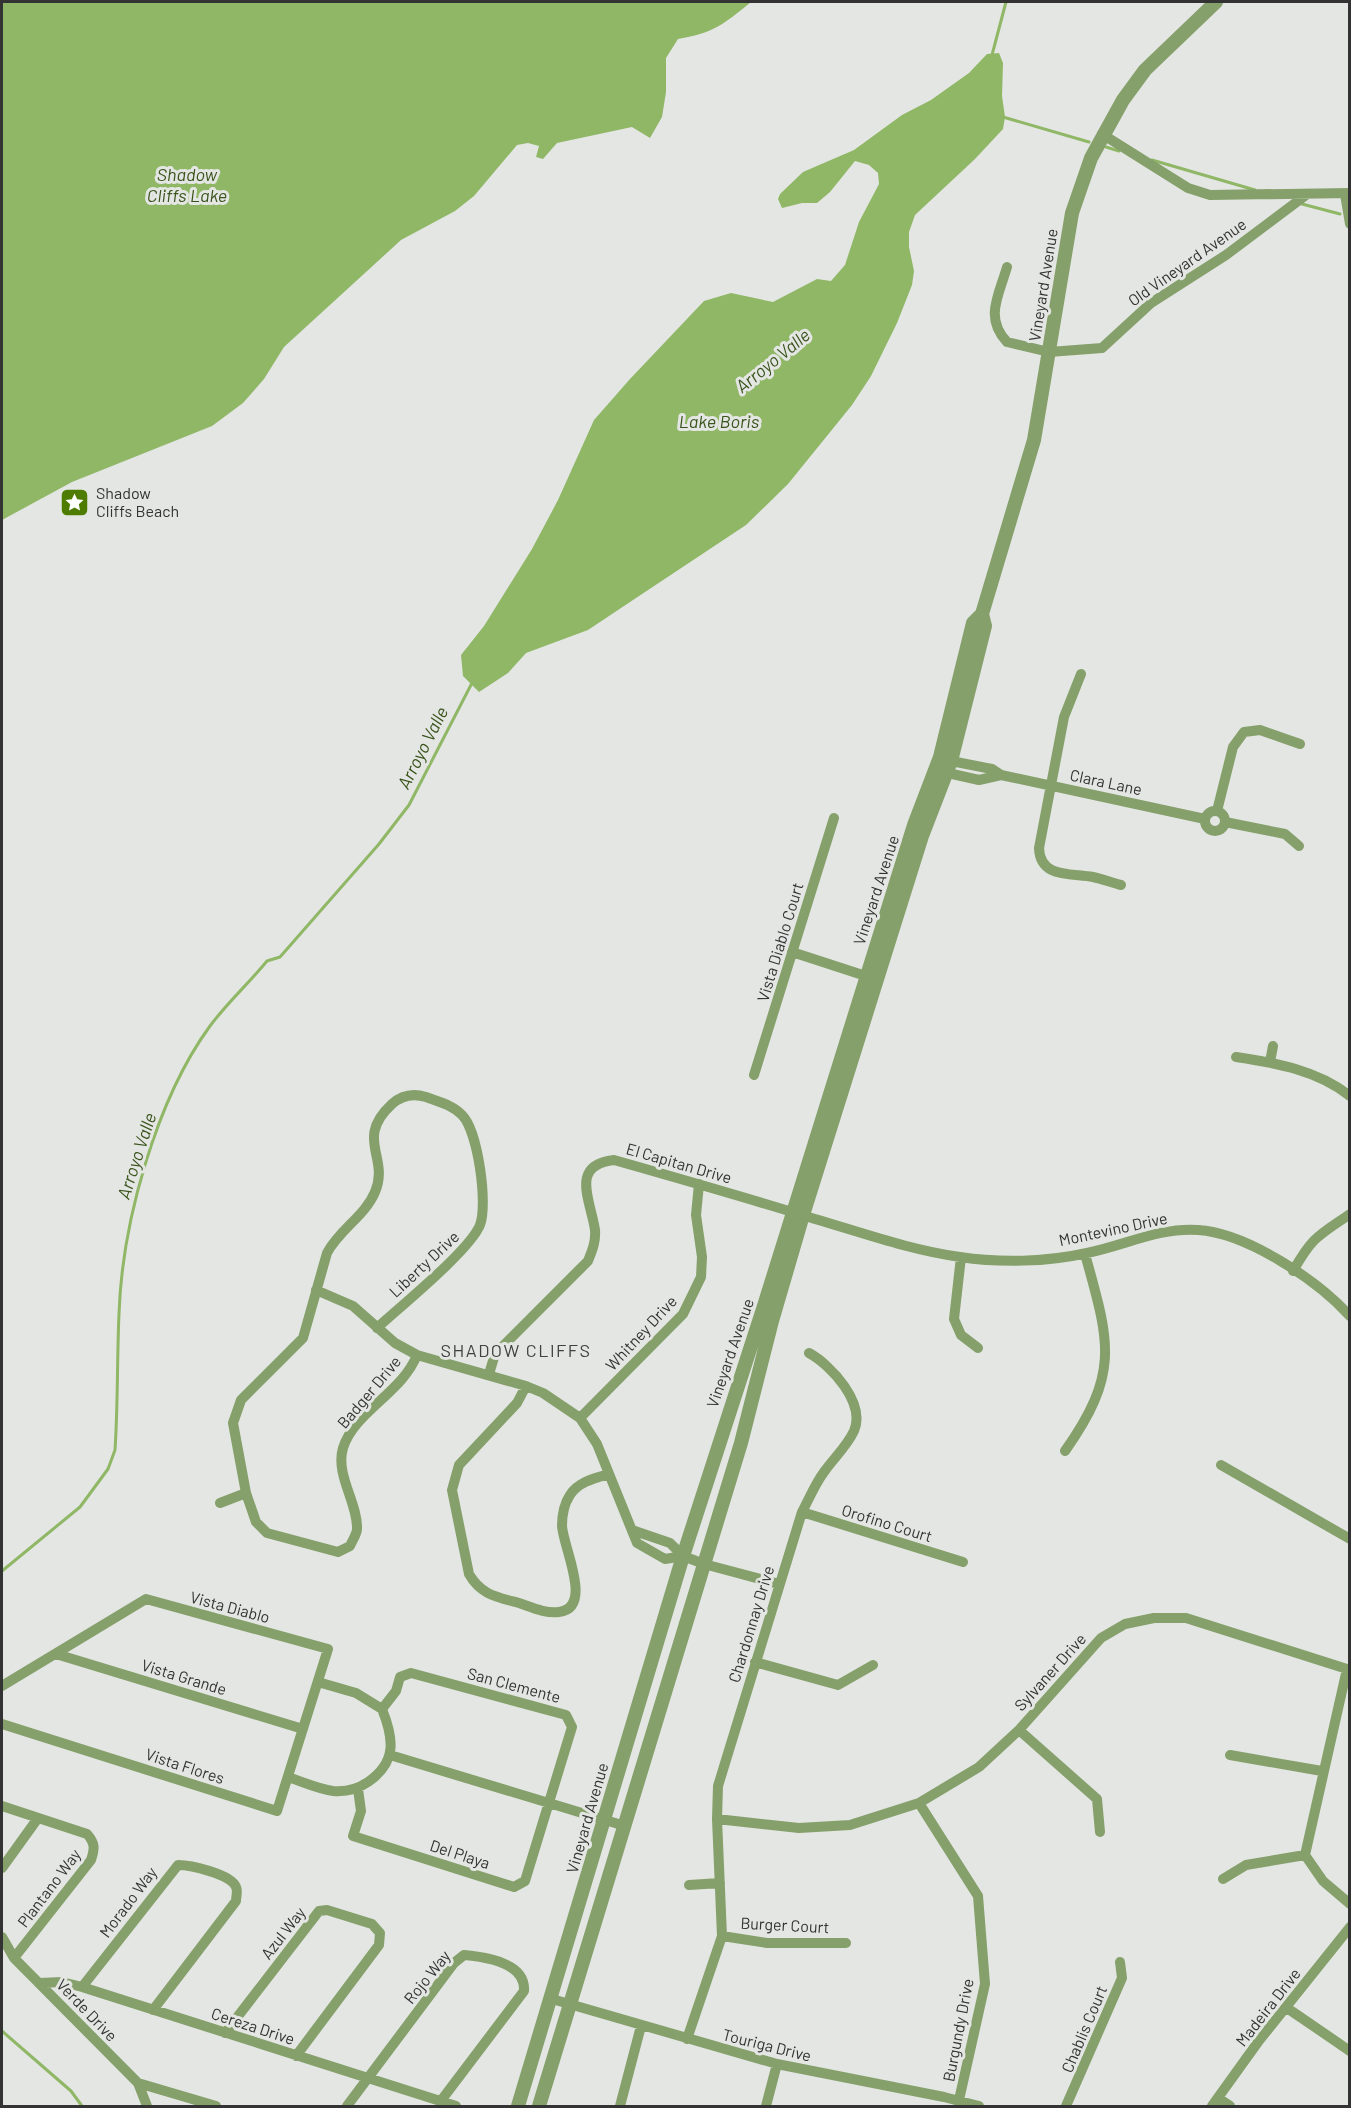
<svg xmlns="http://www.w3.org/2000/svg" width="1351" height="2108" viewBox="0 0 1351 2108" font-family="Barlow,sans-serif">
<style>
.water{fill:#8fb766}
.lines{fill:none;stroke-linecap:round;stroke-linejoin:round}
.stream{stroke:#8fb766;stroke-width:3}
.minor{stroke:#85a06b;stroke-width:10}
.tertiary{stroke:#85a06b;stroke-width:14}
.labels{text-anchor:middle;stroke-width:6;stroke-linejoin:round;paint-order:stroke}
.street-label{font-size:16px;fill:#323332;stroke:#e4e6e3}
.poi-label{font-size:16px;fill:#323332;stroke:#e4e6e3;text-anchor:start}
.water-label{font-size:18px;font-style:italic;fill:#39531b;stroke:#e4e6e3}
.neighbourhood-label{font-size:18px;letter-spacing:1.5px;fill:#414240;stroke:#e4e6e3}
</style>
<rect width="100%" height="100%" fill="#e4e6e3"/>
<path class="water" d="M 2,2 L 751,2 C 724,24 714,33 678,39 L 666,58 L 666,92 L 662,117 L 650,138 L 632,127 L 557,143 L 543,159 L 536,157 L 539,146 L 528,143 L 517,145 L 474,196 L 455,211 L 401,240 L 284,347 L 264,379 L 243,403 L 212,426 L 72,482 L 2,520 Z
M 999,53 L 1003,63 L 1002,96 L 1005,117 L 1003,129 L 975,159 L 915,215 L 909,232 L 909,247 L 914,271 L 912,285 L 897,323 L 871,376 L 852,405 L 788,484 L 746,525 L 627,604 L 588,630 L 526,653 L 508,673 L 479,692 L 463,676 L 461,655 L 484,626 L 532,549 L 558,500 L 594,420 L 630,379 L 704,301 L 731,293 L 773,302 L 817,279 L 831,281 L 845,265 L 859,222 L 879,184 L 878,173 L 869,165 L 855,161 L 830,192 L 817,203 L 802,203 L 782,208 L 778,199 L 780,194 L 803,172 L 854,150 L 902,115 L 931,100 L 969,73 L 987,54 Z"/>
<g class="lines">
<path class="stream" d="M 992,55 L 1006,2
M 1003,117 L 1089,142
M 1106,147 L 1119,151
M 1152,160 L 1255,190
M 1302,204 L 1340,214
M 2,1571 L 80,1507 L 108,1469 L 115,1450 C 118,1405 117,1359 119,1314 C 122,1223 156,1100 210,1026 C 227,1003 249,983 267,961 L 280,957 L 379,844 L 409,805 L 473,681
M 2,2031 L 71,2091 L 82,2106"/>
<path class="minor" d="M 1102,134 L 1188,188 L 1210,195 L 1350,193
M 1345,194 L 1350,224
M 1007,267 C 999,295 984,318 1007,342 L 1049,352 L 1102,348 L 1151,303 L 1226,255 L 1306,195
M 1081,674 L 1064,717 L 1039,848 C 1040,878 1070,873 1093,877 C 1103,879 1112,883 1121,885
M 947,763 L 951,761 L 992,769 L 1001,775 L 1205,819
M 939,771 L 979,780 L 1001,775
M1205 821a10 10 0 1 1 20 0a10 10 0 1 1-20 0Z
M 1217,811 L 1233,747 L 1244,732 L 1260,730 L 1300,744
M 1225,822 L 1285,834 L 1299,846
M 792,952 L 872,978
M 1236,1057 C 1276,1063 1317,1070 1350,1096
M 1270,1062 L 1273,1046
M 754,1075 L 834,818
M 961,1257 L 954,1319 L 961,1335 L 978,1348
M 1293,1271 C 1313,1236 1318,1236 1350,1214
M 316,1290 L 353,1306 L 395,1343 L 417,1355 L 526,1386 L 543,1393 L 580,1418 L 597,1444 L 637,1543 L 665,1559 L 683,1556
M 377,1328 C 401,1306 470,1250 480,1225 C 488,1204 478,1131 462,1115 C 453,1105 439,1102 426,1097 C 413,1093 402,1095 392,1104 C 354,1139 390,1157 375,1192 C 365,1216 339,1230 327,1253 L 303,1338 L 241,1400 L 233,1423 L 246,1493 L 256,1522 L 267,1533 L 338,1552 L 350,1546 C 352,1541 357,1534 357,1529 C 358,1503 335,1475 343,1448 C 354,1412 402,1393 417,1355
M 489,1374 L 495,1354 L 588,1261 C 592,1251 596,1242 595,1230 C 591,1201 569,1165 614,1160 C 681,1179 748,1198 815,1219 C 863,1233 910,1250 960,1257 C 1000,1263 1047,1262 1087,1253 C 1123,1246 1160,1227 1198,1230 C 1247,1233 1317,1280 1350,1316
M 526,1386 L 517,1403 L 459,1465 L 452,1490 L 469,1574 C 481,1595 497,1597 519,1603 C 531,1607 546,1614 559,1612 C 594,1608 563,1547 562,1526 C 562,1515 564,1504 570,1495 C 578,1482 595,1478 609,1474
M 580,1418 L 683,1314 L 701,1277 L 702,1257 L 696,1215 L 699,1184
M 1065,1451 C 1121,1372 1109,1341 1085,1254
M 1221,1465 L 1350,1539
M 220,1503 L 246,1493
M 802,1512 L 963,1562
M 632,1530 L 670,1543 L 683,1556 L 704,1564 L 779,1584
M 56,1654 L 303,1729
M 755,1662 L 838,1685 L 873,1665
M 2,1686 L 146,1599 L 328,1649 L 277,1811 L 2,1724
M 1019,1730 L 1097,1799 L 1100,1832
M 390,1755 L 625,1826
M 1230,1755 L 1322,1771
M 288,1777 C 303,1782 318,1789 333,1791 C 346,1792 358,1789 368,1782 C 397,1762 394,1739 382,1709 L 356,1693 L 318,1682
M 358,1789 L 361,1811 L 353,1836 L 514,1887 L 525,1881 L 572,1727 L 566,1715 L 411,1673 L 400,1677 L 396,1691 L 382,1709
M 919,1803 L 978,1896 L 985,1984 L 959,2100
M 2,1806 L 87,1834 C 95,1843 95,1848 91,1860 L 14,1958
M 717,1819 L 799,1828 L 850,1825 L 919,1803 L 979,1767 L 1019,1730 L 1101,1638 L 1125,1624 L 1154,1618 L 1186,1618 L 1347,1669 L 1305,1855 L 1323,1881 L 1350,1904
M 2,1868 L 38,1818
M 1223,1879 L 1246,1865 L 1305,1855
M 689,1885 L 720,1883
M 722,1936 L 767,1943 L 846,1943
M 2,1937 L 14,1958 L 138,2083 L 147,2106
M 40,1983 L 62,1982 L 82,1987 L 456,2106
M 82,1987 L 178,1865 C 190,1865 231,1874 236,1887 C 238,1891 236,1897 236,1901 L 153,2010
M 552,1999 L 777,2064 L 944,2097 L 979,2106
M 1287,2008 L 1350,2051
M 225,2033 L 319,1911 L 327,1910 L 372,1924 L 380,1933 L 379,1945 L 296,2056
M 687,2039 L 722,1936 L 717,1819 L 718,1786 L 802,1512 C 809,1499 815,1484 824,1472 C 834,1458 847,1446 854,1431 C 866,1403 831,1365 809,1353
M 138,2083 L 216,2106
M 1218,2098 L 1230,2106
M 347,2106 L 454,1963 L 464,1955 C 487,1957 526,1963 524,1991 L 440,2102
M 620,2106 L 641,2026
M 766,2106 L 777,2064
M 1066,2106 L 1122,1978 L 1120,1962
M 1212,2106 L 1258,2042 L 1350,1927"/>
<path class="tertiary" d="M 518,2106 L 683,1556 L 763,1309 L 914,825 L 940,757 L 973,623 L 982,614 L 1034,440 L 1072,213 L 1091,158 L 1123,100 L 1145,70 L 1216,2
M 539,2106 L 741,1443 L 772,1321 L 803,1215 L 922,836 L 951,761 L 985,626 L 982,614"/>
</g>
<defs>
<symbol id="sight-square" viewBox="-11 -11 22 22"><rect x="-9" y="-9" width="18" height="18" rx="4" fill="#4e7c00" stroke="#e4e6e3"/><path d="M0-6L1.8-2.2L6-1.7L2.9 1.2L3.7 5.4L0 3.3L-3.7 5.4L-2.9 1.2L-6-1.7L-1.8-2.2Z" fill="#fff"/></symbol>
</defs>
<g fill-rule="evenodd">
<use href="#sight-square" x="58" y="486" width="33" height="33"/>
</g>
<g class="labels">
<g class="street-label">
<text transform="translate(1187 262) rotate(-35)" y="6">Old Vineyard Avenue</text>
<text transform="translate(1043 285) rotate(-81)" y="6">Vineyard Avenue</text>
<text transform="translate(1106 782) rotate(12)" y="6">Clara Lane</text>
<text transform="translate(876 890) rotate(-72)" y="6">Vineyard Avenue</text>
<text transform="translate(780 942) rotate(-73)" y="6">Vista Diablo Court</text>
<text transform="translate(679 1163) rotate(16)" y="6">El Capitan Drive</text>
<text transform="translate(1113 1229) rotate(-12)" y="6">Montevino Drive</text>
<text transform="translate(424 1264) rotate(-43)" y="6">Liberty Drive</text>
<text transform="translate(641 1333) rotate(-47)" y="6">Whitney Drive</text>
<text transform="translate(730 1353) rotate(-71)" y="6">Vineyard Avenue</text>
<text transform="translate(369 1392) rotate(-50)" y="6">Badger Drive</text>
<text transform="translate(887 1523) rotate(17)" y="6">Orofino Court</text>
<text transform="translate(230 1607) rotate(15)" y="6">Vista Diablo</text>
<text transform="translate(751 1624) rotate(-73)" y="6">Chardonnay Drive</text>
<text transform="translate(1050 1672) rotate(-48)" y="6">Sylvaner Drive</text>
<text transform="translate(184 1677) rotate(17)" y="6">Vista Grande</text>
<text transform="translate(514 1685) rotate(15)" y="6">San Clemente</text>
<text transform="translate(185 1766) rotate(18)" y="6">Vista Flores</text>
<text transform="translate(587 1818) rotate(-74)" y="6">Vineyard Avenue</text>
<text transform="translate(460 1854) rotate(18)" y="6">Del Playa</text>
<text transform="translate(49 1888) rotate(-53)" y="6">Plantano Way</text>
<text transform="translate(128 1902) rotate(-53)" y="6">Morado Way</text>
<text transform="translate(785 1925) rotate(3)" y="6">Burger Court</text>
<text transform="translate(283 1933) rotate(-52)" y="6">Azul Way</text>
<text transform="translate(427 1977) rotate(-51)" y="6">Rojo Way</text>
<text transform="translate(1268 2007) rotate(-52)" y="6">Madeira Drive</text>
<text transform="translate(87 2010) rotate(46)" y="6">Verde Drive</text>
<text transform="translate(253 2026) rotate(18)" y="6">Cereza Drive</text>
<text transform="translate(1084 2029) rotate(-67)" y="6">Chablis Court</text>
<text transform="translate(958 2030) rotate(-79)" y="6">Burgundy Drive</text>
<text transform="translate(767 2045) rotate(14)" y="6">Touriga Drive</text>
</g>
<g class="poi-label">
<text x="96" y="499">Shadow<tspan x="96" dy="18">Cliffs Beach</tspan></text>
</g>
<g class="water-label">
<text x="187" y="181">Shadow<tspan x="187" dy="21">Cliffs Lake</tspan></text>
<text transform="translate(773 361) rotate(-39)" y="6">Arroyo Valle</text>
<text x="719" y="428">Lake Boris</text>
<text transform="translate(423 748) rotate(-63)" y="6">Arroyo Valle</text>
<text transform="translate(137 1156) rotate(-72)" y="6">Arroyo Valle</text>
</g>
<g class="neighbourhood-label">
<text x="516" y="1357">SHADOW CLIFFS</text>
</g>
</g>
<rect width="1351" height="2108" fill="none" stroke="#323332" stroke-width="6"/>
</svg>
